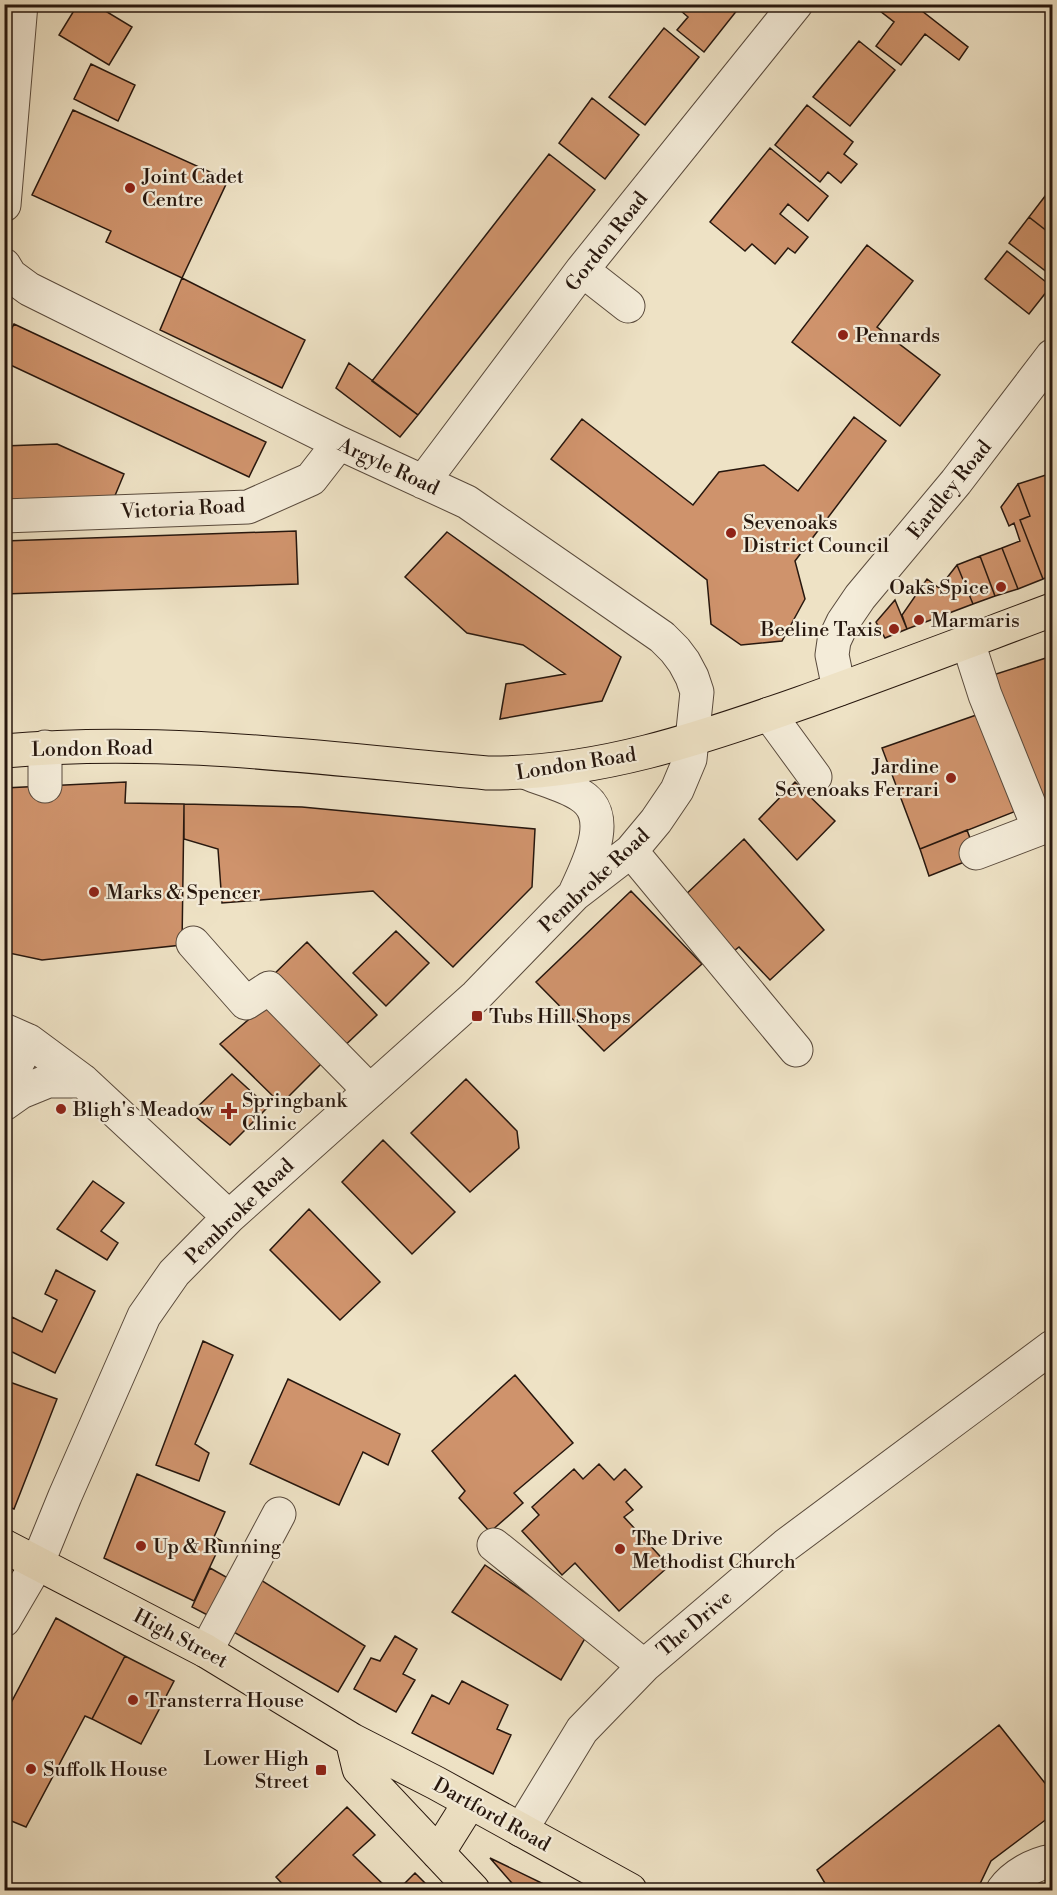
<svg xmlns="http://www.w3.org/2000/svg" width="1057" height="1895" font-family="'Libre Bodoni',serif">
  <rect width="100%" height="100%" fill="#eee2c5"/>
  <filter id="stains"><feTurbulence type="fractalNoise" baseFrequency=".00333" numOctaves="4"/><feColorMatrix values="0 0 0 0 .2 0 0 0 0 .09 0 0 0 0 .02 0 0 0 .5 -.17"/></filter>
  <radialGradient id="worn" r=".72"><stop offset=".6" stop-color="#630" stop-opacity="0"/><stop offset="1" stop-color="#630" stop-opacity=".3"/></radialGradient>
  <!-- building -->
  <path fill="#cf936c" stroke="#27170e" stroke-width="1.5" d="M78,4H94L132,27L109,65L59,35Z
    M673,4H742L704,52L677,30L688,17Z
    M871,4H913L968,47L959,60L925,34L901,65L876,46L894,22Z
    M664,28L699,57L645,125L609,97Z
    M859,41L895,70L850,126L813,97Z
    M91,64L135,85L118,121L74,99Z
    M592,98L639,135L605,179L559,143Z
    M807,105L853,142L844,154L857,164L841,183L828,172L820,182L775,145Z
    M73,110L228,180L182,278L106,242L111,231L32,195Z
    M770,148L828,196L808,221L788,204L780,214L808,237L795,253L788,248L775,264L752,244L745,251L710,222Z
    M549,154L595,190L418,415L372,381Z
    M1049,191L1052,194V235L1029,217Z
    M1029,217L1052,235V276L1009,243Z
    M867,245L913,281L877,327L940,375L900,426L792,342Z
    M1007,251L1051,286L1029,314L985,279Z
    M182,278L305,340L282,388L160,330Z
    M14,324L266,442L249,477L4,362V344Z
    M349,363L418,415L400,437L336,388Z
    M854,417L886,441L795,561L805,599L782,641L741,645L711,624L707,580L551,459L582,419L693,505L719,472L764,465L798,491Z
    M57,444L124,474L114,498L4,501V446Z
    M1052,473V575L1043,579L1020,520L1030,516L1018,484Z
    M1018,484L1030,516L1020,520L1043,579L1018,589L1002,548L1020,541L1014,523L1009,526L1001,507Z
    M296,531L298,584L4,594V541Z
    M447,532L621,657L602,701L500,719L506,684L565,674L523,645L467,633L405,577Z
    M1002,548L1018,589L995,596L980,556Z
    M980,556L995,596L973,604L957,565Z
    M957,565L973,604L907,629L902,615L927,579L939,588Z
    M895,600L907,629L885,638L876,622Z
    M1052,656V817L990,676Z
    M982,713L1021,809L920,849L882,748Z
    M126,782L125,803L184,804L182,945L42,960L4,952V788Z
    M795,782L835,821L797,860L759,819Z
    M184,804L302,807L535,829L532,887L453,967L373,891L222,903L218,849L184,839Z
    M967,830L977,857L929,876L920,849Z
    M744,839L824,930L770,980L739,947L730,954L681,899Z
    M631,891L702,964L604,1051L536,982Z
    M396,931L429,963L386,1006L353,973Z
    M307,942L377,1015L337,1053L268,980Z
    M268,1003L325,1060L281,1104L220,1044Z
    M232,1074L268,1107L230,1145L191,1113Z
    M466,1079L517,1131L519,1148L470,1192L411,1133Z
    M383,1140L455,1212L412,1254L342,1182Z
    M93,1181L124,1203L101,1231L118,1243L107,1260L57,1229Z
    M309,1209L380,1282L340,1320L270,1250Z
    M56,1270L95,1291L55,1373L4,1348V1331L12,1317L42,1332L57,1300L45,1294Z
    M203,1341L233,1355L195,1444L209,1453L199,1481L156,1465Z
    M515,1375L573,1443L514,1493L523,1503L490,1532L459,1498L465,1491L432,1451Z
    M288,1379L400,1434L388,1465L363,1452L339,1505L250,1464Z
    M4,1380L57,1399L14,1509L4,1505Z
    M599,1464L614,1480L625,1469L642,1487L626,1502L633,1510L624,1517L669,1566L619,1611L575,1563L562,1575L522,1531L539,1515L532,1507L574,1469L583,1479Z
    M137,1474L225,1512L214,1537L222,1541L194,1601L104,1558Z
    M485,1565L587,1635L561,1680L452,1612Z
    M210,1568L235,1582L215,1619L192,1607Z
    M253,1575L365,1646L338,1692L225,1627Z
    M56,1618L125,1656L92,1719L85,1716L26,1827L4,1818V1716Z
    M395,1636L417,1649L403,1674L415,1680L396,1712L354,1689L371,1658L380,1661Z
    M125,1656L174,1681L141,1744L92,1719Z
    M462,1681L508,1705L497,1729L511,1735L493,1774L412,1733L432,1695L449,1704Z
    M999,1725L1052,1792V1815L991,1861L977,1890H829L817,1870Z
    M347,1807L375,1835L353,1855L389,1890H288L276,1877Z
    M490,1858L556,1890H518Z
    M415,1873L432,1890H398Z"/>
  <g fill="none" stroke-linecap="round" stroke-linejoin="round">
    <defs>
      <path id="minor" d="M4,205L21,4
        M4,265L10,275L29,289L339,443L467,502L662,637L675,650L684,662L692,677L697,692L690,759L677,790L656,821L631,851L574,895L476,996L229,1217L174,1273L144,1316L65,1496L38,1562L4,1620
        M582,270L628,306
        M423,482L582,270L796,4
        M4,516L248,507L311,479L339,443
        M968,642L985,695L1039,829L976,853
        M839,689L832,655L834,641L843,622L860,597L956,482L1052,356
        M769,714L815,777
        M527,773C544,780 565,785 580,795C615,816 587,866 575,893
        M45,786V747
        M631,851L796,1050
        M193,943L246,1003L269,988L370,1091
        M4,1030L29,1041L83,1081L229,1217
        M4,1088L29,1041
        M4,1104L21,1092L48,1081H83
        M494,1545L644,1666
        M206,1651L279,1514
        M521,1830L582,1730L644,1666L786,1545L1052,1347
        M1003,1890C1014,1875 1034,1864 1052,1861"/>
      <path id="major" d="M4,751C165,736 327,759 487,773C596,774 699,739 801,703C885,673 969,641 1052,610
        M4,1546L206,1651L352,1740L436,1783L630,1890
        M352,1740L359,1769L473,1890
        M438,1853L470,1802"/>
    </defs>
    <!-- minor casing -->
    <use href="#minor" stroke="#594a3c" stroke-width="35"/>
    <!-- major casing -->
    <use href="#major" stroke="#27170e" stroke-width="35"/>
    <!-- minor -->
    <use href="#minor" stroke="#f4ecd9" stroke-width="33"/>
    <!-- major -->
    <use href="#major" stroke="#eee2c5" stroke-width="33"/>
  </g>
  <!-- markers -->
  <g fill="#8f2418" stroke="#f4ecd9" stroke-width="2">
    <circle cx="130" cy="188" r="6"/>
    <circle cx="843" cy="335" r="6"/>
    <circle cx="731" cy="533" r="6"/>
    <circle cx="1001" cy="587" r="6"/>
    <circle cx="919" cy="620" r="6"/>
    <circle cx="894" cy="629" r="6"/>
    <circle cx="951" cy="778" r="6"/>
    <circle cx="94" cy="892" r="6"/>
    <rect x="471" y="1010" width="12" height="12" rx="3"/>
    <circle cx="61" cy="1109" r="6"/>
    <path d="M226 1102h6v6h6v6h-6v6h-6v-6h-6v-6h6z"/>
    <circle cx="141" cy="1546" r="6"/>
    <circle cx="620" cy="1549" r="6"/>
    <circle cx="133" cy="1700" r="6"/>
    <circle cx="31" cy="1769" r="6"/>
    <rect x="315" y="1764" width="12" height="12" rx="3"/>
  </g>
  <g text-anchor="middle" stroke-width="4.5" stroke-linejoin="round" paint-order="stroke">
    <!-- poi labels -->
    <g font-size="20" fill="#27170e" stroke="#f4ecd9" text-anchor="start">
      <text x="142" y="183">Joint Cadet<tspan x="142" dy="23">Centre</tspan></text>
      <text x="855" y="342">Pennards</text>
      <text x="743" y="529">Sevenoaks<tspan x="743" dy="23">District Council</tspan></text>
      <text x="989" y="594" text-anchor="end">Oaks Spice</text>
      <text x="931" y="627">Marmaris</text>
      <text x="882" y="636" text-anchor="end">Beeline Taxis</text>
      <text x="939" y="773" text-anchor="end">Jardine<tspan x="939" dy="23">Sevenoaks Ferrari</tspan></text>
      <text x="106" y="899">Marks &amp; Spencer</text>
      <text x="489" y="1023">Tubs Hill Shops</text>
      <text x="242" y="1107">Springbank<tspan x="242" dy="23">Clinic</tspan></text>
      <text x="73" y="1116">Bligh's Meadow</text>
      <text x="632" y="1545">The Drive<tspan x="632" dy="23">Methodist Church</tspan></text>
      <text x="153" y="1553">Up &amp; Running</text>
      <text x="145" y="1707">Transterra House</text>
      <text x="309" y="1765" text-anchor="end">Lower High<tspan x="309" dy="23">Street</tspan></text>
      <text x="43" y="1776">Suffolk House</text>
    </g>
    <!-- street labels -->
    <g font-size="20" fill="#27170e" stroke="#f4ecd9">
      <text transform="translate(606 241) rotate(-52)" y="7">Gordon Road</text>
      <text transform="translate(389 466) rotate(25)" y="7">Argyle Road</text>
      <text transform="translate(949 489) rotate(-51)" y="7">Eardley Road</text>
      <text transform="translate(183 508) rotate(-3)" y="7">Victoria Road</text>
      <text transform="translate(92 748) rotate(-1)" y="7">London Road</text>
      <text transform="translate(576 763) rotate(-9)" y="7">London Road</text>
      <text transform="translate(594 880) rotate(-43)" y="7">Pembroke Road</text>
      <text transform="translate(239 1211) rotate(-44)" y="7">Pembroke Road</text>
      <text transform="translate(694 1623) rotate(-40)" y="7">The Drive</text>
      <text transform="translate(181 1638) rotate(28)" y="7">High Street</text>
      <text transform="translate(492 1814) rotate(29)" y="7">Dartford Road</text>
    </g>
  </g>
  <!-- margin -->
  <rect width="1057" height="1895" fill="none" stroke="#eee2c5" stroke-width="24"/>
  <rect x="6" y="6" width="1045" height="1883" fill="none" stroke="#27170e" stroke-width="3"/>
  <rect x="12" y="12" width="1033" height="1871" fill="none" stroke="#27170e" stroke-width="1.5"/>
  <rect width="100%" height="100%" filter="url(#stains)"/>
  <rect width="100%" height="100%" fill="url(#worn)"/>
</svg>
